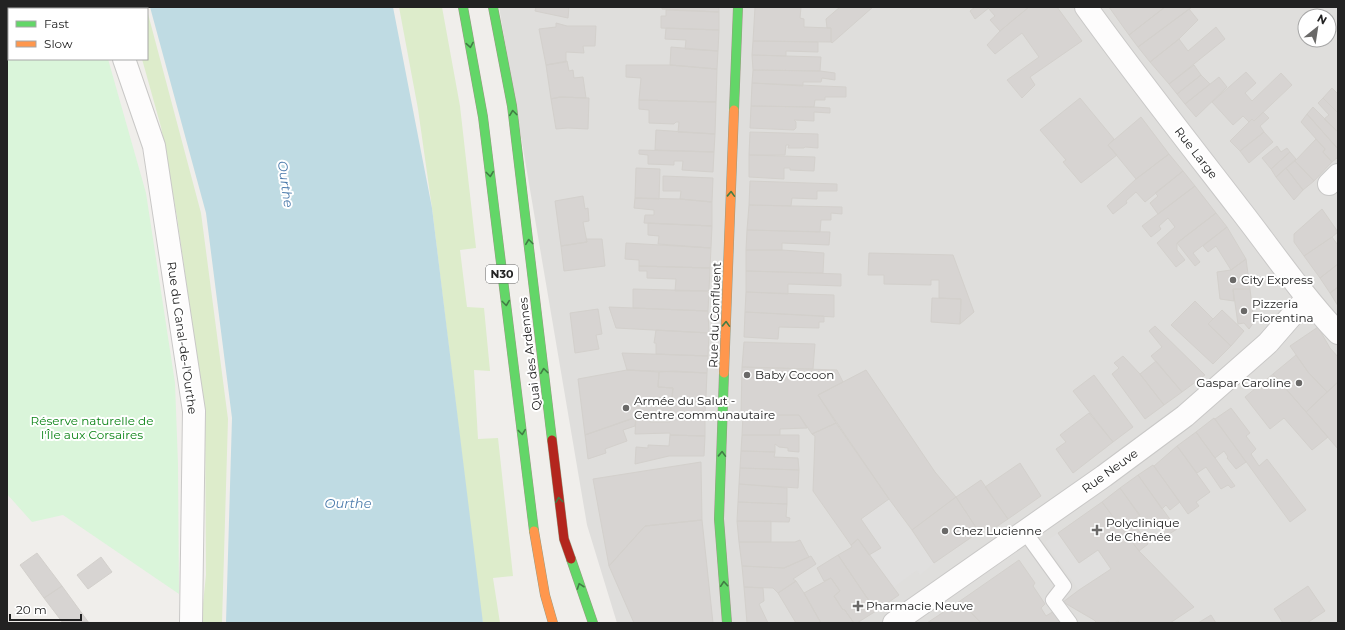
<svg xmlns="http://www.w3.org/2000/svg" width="1345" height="630" font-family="Montserrat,sans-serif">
  <rect width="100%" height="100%" fill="#f0eeeb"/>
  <!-- residential -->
  <path fill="#dfdedc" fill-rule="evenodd" d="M499,7H1338V623H617L587,525ZM1305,16H1329V40H1305Z"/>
  <!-- grass -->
  <path fill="#ddeccb" d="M399,7H442L460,106L476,248L460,250L467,307L484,308L490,371L474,370L478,439L498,438L513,576L493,578L500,623H483L481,614L432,208L418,109Z
    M147,10L201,213L228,419L222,623H201L206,575L205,414L177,217L161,127L142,59H147Z"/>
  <!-- park -->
  <path fill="#daf5da" d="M7,7H93V9H9V59H108L146,193L175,383L178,464L179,594L63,515L32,522L7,494Z"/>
  <!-- parking -->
  <path fill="#e0dfde" d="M889,499L934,563L920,575L917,570L894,587L869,555L881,548L861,519Z
    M1058,533L1079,563L1098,550L1111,569L1079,590L1045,542Z"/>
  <!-- water -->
  <path fill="#bfdbe3" d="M150,7H393L432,208L483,623H226L232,418L206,213Z"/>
  <!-- building -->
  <path fill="#d7d4d2" stroke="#d3d0cc" d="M536,7H569L568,18L535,11Z
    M662,7H719V12L662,9Z
    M755,7H801L800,18L804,19V27L831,28V42L753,41Z
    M840,7H873L832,43L831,42V28H827L826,19Z
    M975,7H990L975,19L970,11Z
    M990,7H1029L1000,31L990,20L995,16L988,8Z
    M1029,7H1057L1082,41L1030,77L1035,85L1022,98L1007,80L1039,57L1022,33L995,54L987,45L1000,31Z
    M1109,7H1165L1129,35Z
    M1165,7H1192L1138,47L1129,35Z
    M1189,9L1198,20L1179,39L1150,62L1138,47Z
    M666,10L719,12V30L661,28V16H666Z
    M556,23L567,26H596L595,46H583L584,53L566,52V62L546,65L539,29L556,27Z
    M1216,27L1225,39L1169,84L1150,62L1179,39L1188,51Z
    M666,28L719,30L718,51L685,49L686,40L665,39Z
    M753,41L818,42V52L786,51V56L752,55Z
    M671,47L718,51L717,69L670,65Z
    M752,55L821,57L820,71L753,70Z
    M567,61L569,71L573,70L574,78L583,77L586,98L560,97L551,99L546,65Z
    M626,65H670L717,69L716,102L639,100L641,78L626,77Z
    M1194,65L1201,75L1177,94L1169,84Z
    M753,70L820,71L835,73V80L822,78L821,82H803V86L752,83Z
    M1246,72L1256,83L1245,93L1252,101L1281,73L1292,85L1254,121L1252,119L1249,122L1243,116L1233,125L1212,102Z
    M1201,75L1210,84L1185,104L1177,94Z
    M1219,77L1227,87L1196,117L1185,104Z
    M752,83L846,87V97H825V100H815L814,107L751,106Z
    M1332,88L1338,94V113L1323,98Z
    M560,97L589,98L588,129L568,128L556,129L551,99Z
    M1080,98L1114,139L1108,145L1117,155L1081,183L1063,162L1066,160L1040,130Z
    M1323,98L1338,113V132L1324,119L1329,115L1318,103Z
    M639,100L716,102L715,134L678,132L679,122H676L674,124L649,123V110L639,109Z
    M751,106L814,107L830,108V113L814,112V121L794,120L796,122V128L794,130L750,128Z
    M1313,107L1338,132V149L1307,114Z
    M1263,112L1269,118L1260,126L1264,132L1240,151L1230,141L1252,119L1254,121Z
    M1307,114L1338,149V157L1332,162L1323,152L1325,149L1301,122Z
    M1141,117L1169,154L1136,179L1108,145Z
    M656,130L715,134L714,152L655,150Z
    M750,132L818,134V148L805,147L804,148H788L789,145H786L785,155H749Z
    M1264,132L1273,142L1249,163L1240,151Z
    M1316,139L1325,149L1323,152L1332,162L1314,181L1295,161Z
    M1277,146L1281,152L1287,148L1290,152L1271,169L1262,158Z
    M639,150L714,152L713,172L682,170L683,161H674V165L648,164V155L639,154Z
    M1290,152L1296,159L1276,177L1271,169Z
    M1169,154L1183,171L1145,202L1136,192L1126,201L1127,203L1113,214L1107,206L1136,179Z
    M749,155L815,157L814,171L790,170V168H784V179L749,177Z
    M1295,161L1314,181L1303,190L1286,168Z
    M636,168L660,169L659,199L635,198Z
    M1286,168L1303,190L1294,200L1276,177Z
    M1183,171L1195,186L1158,214L1150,203L1158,196L1155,193Z
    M663,176L713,178L712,202L680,199L681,191H663Z
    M750,181L837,184V191H817V199L792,198L791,206L749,205Z
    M1195,186L1216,213L1177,243V250L1185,260L1176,267L1157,243L1175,227L1168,218L1159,226L1161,229L1151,237L1142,226Z
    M583,196L585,209L588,208L589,221L583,222L587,242L561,246L555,201Z
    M635,198L680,199L712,202V226L644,223L645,215H654V210L634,208Z
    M749,205L842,207V214L831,213V220H821L820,232L747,230Z
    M1322,209L1338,232L1332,237L1304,256L1294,242V234Z
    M1216,213L1227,227L1193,253L1200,262L1195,266L1177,243Z
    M648,223L712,226L711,248L658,244L659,236L648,235Z
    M1227,227L1246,259L1231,270L1216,246L1208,252L1203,246Z
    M747,230L830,232L829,245L782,243V250H746Z
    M1332,237L1337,244L1338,243V264L1320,278L1304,256Z
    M586,239H602L605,266L564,271L561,246L587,242Z
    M626,243L711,248L710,268L639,266V260L625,259Z
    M746,250H782L824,253L823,273L746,271Z
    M869,253L953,255L974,312L960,324L961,299L939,298V280H931V285L884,284V275H868Z
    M1246,259L1250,289H1233L1234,301L1220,299L1217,272L1231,270Z
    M1338,264V287L1330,293L1320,278Z
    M639,266L710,268L709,291H675L676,279L647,278V271H639Z
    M746,271L841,274V286L788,284V294L746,292Z
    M1338,287V306L1330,293Z
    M633,289L709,291L708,311L633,308Z
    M1233,289H1250L1254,322L1249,329L1244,323L1238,324Z
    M746,292L834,295V317L745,312Z
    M932,298L961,299L960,324L931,322Z
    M1195,301L1213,319L1208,324L1231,346L1213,364L1171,325Z
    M609,307L708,311L709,333L616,328Z
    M598,309L602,334L596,335L599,349L575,353L570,313Z
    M1222,310L1244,331L1231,346L1208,324Z
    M745,312L824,316V322H819V328L779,327L778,339L744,337Z
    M1155,326L1205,375L1182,392L1151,356L1162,347L1149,331Z
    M1318,327L1330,348L1338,357V382L1327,392L1308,372L1290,346Z
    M656,330L709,333L708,356L656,354V343H654Z
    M744,342L815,344L813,369L742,367Z
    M622,353L708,356L707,373L627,370Z
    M1296,355L1308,372L1327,392L1306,412L1273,374Z
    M1123,356L1140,374L1164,405L1145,419L1112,374L1119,368L1114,363Z
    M1156,361L1182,392L1164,405L1140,374Z
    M742,367L837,370L843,382L818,395L836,423L812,434L799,415H741Z
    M627,370L659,372L658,387L673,388L670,417L643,415L585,435L578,379Z
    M866,370L935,472L956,497L912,530L889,499L818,395Z
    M674,371L707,373L705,418L670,417L673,388L658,387L659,372Z
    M1273,374L1328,437L1312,450L1284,418L1270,429L1245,397Z
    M1094,375L1133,427L1113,442L1073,391Z
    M1338,382V449L1306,412Z
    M1231,408L1250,433L1246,436L1256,449L1251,454L1259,466L1267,459L1306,510L1290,522L1215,419Z
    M1089,413L1113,442L1073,473L1056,449L1066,442L1060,435Z
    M643,415L651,417L650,422H670V417L705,418V436L670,435V433L635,434L636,417Z
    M743,415H799L807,428L780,429V435H742Z
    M636,417L635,426L623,430L627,441L605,449L606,453L588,459L585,435Z
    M1214,418L1246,462L1236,469L1227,458L1228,457L1224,451L1215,458L1196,432Z
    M836,423L889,499L861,519L881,548L869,555L858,539L851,545L813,491L815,436L812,434Z
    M1196,432L1215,458L1235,486L1231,488L1228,485L1221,489L1206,467L1197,473L1177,446Z
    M670,435L705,436L704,456H669L635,464L636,447L648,448V445L669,446Z
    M742,435H799V452L788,451V448L779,447L775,444V452L741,451Z
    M1177,446L1210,492L1196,502L1199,506L1188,514L1154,466Z
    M741,451L775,452L774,457L798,458L799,470L740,468Z
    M701,462L702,520L645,526L609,566L593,479Z
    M1020,463L1041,496L1008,519L985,487Z
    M1153,465L1180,502L1170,510L1166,505L1162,509L1138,475Z
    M740,468L799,470L798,488L739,484Z
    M1138,475L1177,529L1166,536L1153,518L1146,523L1142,517L1141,518L1120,488Z
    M981,480L1008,519L990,531L987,527L979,532L956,497Z
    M739,484L787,488V504L738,502Z
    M1120,488L1140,515L1131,522L1135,525L1148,544L1139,551L1102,502Z
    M956,497L979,532L934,563L912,530Z
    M738,502L787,504L786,517L790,518L789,522L737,521Z
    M1102,502L1139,551L1194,607L1170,623H1120L1118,621L1114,623H1097L1094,620L1063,602L1079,590L1111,569L1098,550L1079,563L1058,533Z
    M702,520L713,623H634L609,566L645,526Z
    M737,521H771V542H739Z
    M858,539L899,595L876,611L838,555L852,547L851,545Z
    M800,540L809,557L784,568L742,566L739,542H795Z
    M37,553L62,586L44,598L20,565Z
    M838,555L876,611L857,623H854L844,609L843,610L834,596L840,591L831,578L824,581L817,568Z
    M811,556L816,564L793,579L796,581L778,593L773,588L744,587L742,566L784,568Z
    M101,557L112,572L88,589L77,575Z
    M1019,560L1035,583L1033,586L1045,604L1041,608L1046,616L1054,611L1062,623H981L960,601Z
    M831,578L840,591L834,596L843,610L844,609L854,623H821L804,593Z
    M796,581L804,593L821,623H796L778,593Z
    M62,586L89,623H63L44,598Z
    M1308,586L1325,611L1307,623H1283L1274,609Z
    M744,587L763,588L764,601L759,604L768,623H747Z
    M960,601L981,623H927Z
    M1211,615L1216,623H1198Z"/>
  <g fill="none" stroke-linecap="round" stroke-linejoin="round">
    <defs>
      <path id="lane" d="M1025,532L1064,586L1053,600L1070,623"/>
      <path id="street" d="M107,7V9
        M1086,7C1135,75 1187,141 1238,207C1271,249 1301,294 1338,333
        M124,59L154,146L194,411L191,623
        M1329,184L1338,175
        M894,623L1104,476L1185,416L1268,343L1307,298"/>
      <path id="fast" d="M463,7L483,117L534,531
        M493,7L512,106L552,440
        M734,110L738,7
        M724,373L719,519L727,623
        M571,559L593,623"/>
      <path id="slow" d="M724,373L734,110
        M534,531L545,595L553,623"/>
      <path id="jam" d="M552,440L564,539L571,559"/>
    </defs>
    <!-- lane casing -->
    <use href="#lane" stroke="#c9c8c7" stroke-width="16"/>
    <!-- street casing -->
    <use href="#street" stroke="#c9c8c7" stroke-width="24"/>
    <!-- fast casing -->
    <use href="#fast" stroke="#999a82" stroke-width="10"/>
    <!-- slow casing -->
    <use href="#slow" stroke="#999a82" stroke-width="10"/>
    <!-- jam casing -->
    <use href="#jam" stroke="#999a82" stroke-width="10"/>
    <!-- lane -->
    <use href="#lane" stroke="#fdfcfc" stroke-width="14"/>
    <!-- street -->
    <use href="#street" stroke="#fdfcfc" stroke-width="22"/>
    <!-- fast -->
    <use href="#fast" stroke="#63d668" stroke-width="9"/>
    <!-- slow -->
    <use href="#slow" stroke="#ff974d" stroke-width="9"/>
    <!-- jam -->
    <use href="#jam" stroke="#b3261e" stroke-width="9"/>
  </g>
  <!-- one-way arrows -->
  <defs><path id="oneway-chevron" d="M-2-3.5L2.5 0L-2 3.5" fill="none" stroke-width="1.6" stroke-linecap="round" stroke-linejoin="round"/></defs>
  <g stroke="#427c45">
    <use href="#oneway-chevron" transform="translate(470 45) rotate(80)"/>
    <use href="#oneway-chevron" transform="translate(513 113) rotate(-97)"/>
    <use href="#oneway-chevron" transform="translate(490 174) rotate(83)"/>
    <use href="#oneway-chevron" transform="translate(731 194) rotate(-88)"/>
    <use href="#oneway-chevron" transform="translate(529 242) rotate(-97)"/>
    <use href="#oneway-chevron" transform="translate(506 303) rotate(83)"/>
    <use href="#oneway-chevron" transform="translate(726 324) rotate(-88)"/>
    <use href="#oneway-chevron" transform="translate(544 371) rotate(-97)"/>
    <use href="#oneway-chevron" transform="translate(522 432) rotate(83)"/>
    <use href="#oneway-chevron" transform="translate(722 454) rotate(-88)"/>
    <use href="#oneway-chevron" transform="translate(559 500) rotate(-97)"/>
    <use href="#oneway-chevron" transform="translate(724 584) rotate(-94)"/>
    <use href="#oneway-chevron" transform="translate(580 586) rotate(-109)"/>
  </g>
  <!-- markers -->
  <g fill="#6a6968" stroke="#fff" stroke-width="1.5">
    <circle cx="1233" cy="280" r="4"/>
    <circle cx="1244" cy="311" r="4"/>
    <circle cx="747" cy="375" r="4"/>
    <circle cx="1299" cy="383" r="4"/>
    <circle cx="626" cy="408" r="4"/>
    <path d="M1095 524h4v4h4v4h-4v4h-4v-4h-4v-4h4z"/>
    <circle cx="945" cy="531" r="4"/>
    <path d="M856 600h4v4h4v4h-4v4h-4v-4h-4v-4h4z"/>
  </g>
  <g text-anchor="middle" stroke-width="4" stroke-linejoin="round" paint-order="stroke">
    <!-- shield labels -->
    <rect fill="#fff" stroke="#646464" stroke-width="1" x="486" y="265" width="32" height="18" rx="3"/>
    <g font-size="11" font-weight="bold" fill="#222">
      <text x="502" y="278">N30</text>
    </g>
    <!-- street labels -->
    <g font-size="12" fill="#222" stroke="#fff">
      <text transform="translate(1196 153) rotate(52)" y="4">Rue Large</text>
      <text transform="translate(715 315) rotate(-88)" y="4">Rue du Confluent</text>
      <text transform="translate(182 338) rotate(82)" y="4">Rue du Canal-de-l'Ourthe</text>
      <text transform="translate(530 354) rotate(-97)" y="4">Quai des Ardennes</text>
      <text transform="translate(1110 471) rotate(-36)" y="4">Rue Neuve</text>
    </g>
    <!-- poi labels -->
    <g font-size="12" fill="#222" stroke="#fff" text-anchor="start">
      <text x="1241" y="284">City Express</text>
      <text x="1252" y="308">Pizzeria<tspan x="1252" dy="14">Fiorentina</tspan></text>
      <text x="755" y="379">Baby Cocoon</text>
      <text x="1291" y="387" text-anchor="end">Gaspar Caroline</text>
      <text x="634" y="405">Armée du Salut -<tspan x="634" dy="14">Centre communautaire</tspan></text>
      <text x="1106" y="527">Polyclinique<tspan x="1106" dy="14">de Chênée</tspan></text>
      <text x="953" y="535">Chez Lucienne</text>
      <text x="866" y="610">Pharmacie Neuve</text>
    </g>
    <!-- park labels -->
    <g font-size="12" fill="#0c8416" stroke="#fff">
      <text x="92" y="425">Réserve naturelle de<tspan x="92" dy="14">l'Île aux Corsaires</tspan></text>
    </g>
    <!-- water labels -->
    <g font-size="13" font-style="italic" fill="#4a7aab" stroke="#fff">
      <text transform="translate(286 184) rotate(82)" y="5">Ourthe</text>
      <text x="348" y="508">Ourthe</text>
    </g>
  </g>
  <!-- border -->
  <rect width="1345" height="630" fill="none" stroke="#222222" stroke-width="16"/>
  <!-- legend -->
  <rect x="8" y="8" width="140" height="52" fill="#ffffff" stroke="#a7a7a7"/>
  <rect x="16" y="21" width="20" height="6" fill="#63d668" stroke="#a7a7a7"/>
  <text x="44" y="28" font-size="12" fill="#222222">Fast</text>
  <rect x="16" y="41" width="20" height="6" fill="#ff974d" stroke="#a7a7a7"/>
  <text x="44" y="48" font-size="12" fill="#222222">Slow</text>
  <!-- north arrow -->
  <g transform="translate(1317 28) rotate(30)"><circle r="19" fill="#ffffff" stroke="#a7a7a7"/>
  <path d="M0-3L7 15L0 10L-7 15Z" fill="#6a6968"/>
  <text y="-6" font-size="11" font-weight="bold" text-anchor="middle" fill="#222222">N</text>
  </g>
  <!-- scale -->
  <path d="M10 614v6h71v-6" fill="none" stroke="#222222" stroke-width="2"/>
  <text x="16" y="614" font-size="12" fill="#222222" stroke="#ffffff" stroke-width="3" paint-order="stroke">20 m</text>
</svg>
